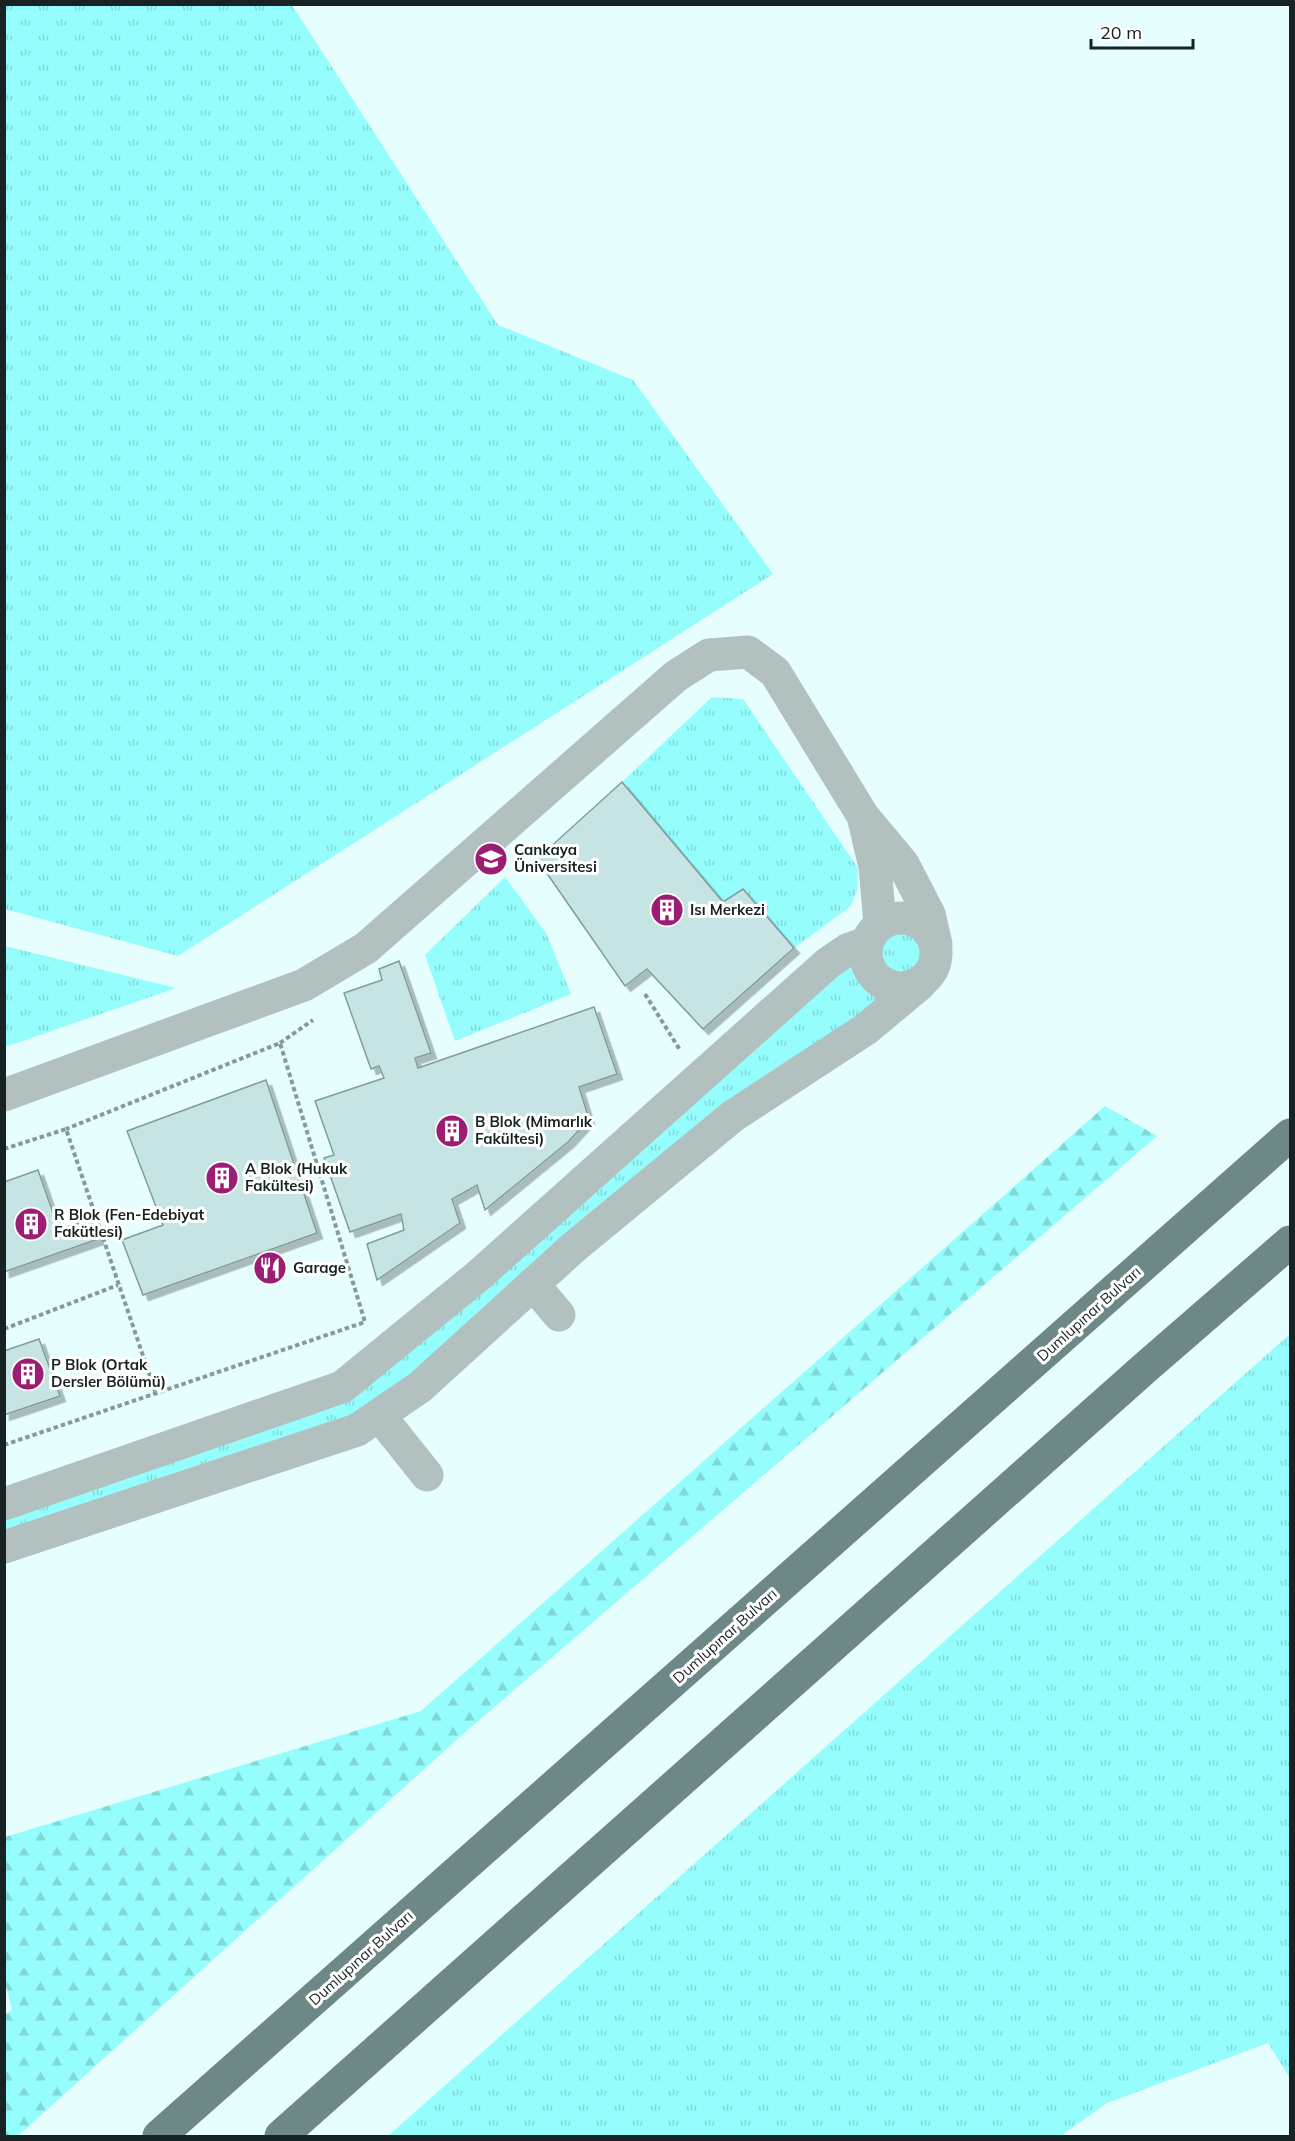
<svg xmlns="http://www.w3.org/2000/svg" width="1295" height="2141" font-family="Mulish,sans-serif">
  <defs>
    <pattern id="grass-tufts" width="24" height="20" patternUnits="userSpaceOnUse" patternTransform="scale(1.5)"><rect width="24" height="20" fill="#95fdfc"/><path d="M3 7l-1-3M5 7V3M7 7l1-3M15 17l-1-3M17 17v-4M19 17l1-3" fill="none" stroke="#80d9d8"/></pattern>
    <pattern id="forest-firs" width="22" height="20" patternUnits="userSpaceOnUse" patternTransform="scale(1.5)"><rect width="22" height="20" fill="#95fdfc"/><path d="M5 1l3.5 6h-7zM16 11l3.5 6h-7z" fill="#80d9d8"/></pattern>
    <filter id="shadow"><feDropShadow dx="5.5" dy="5.5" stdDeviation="0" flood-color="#0004"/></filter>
  </defs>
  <rect width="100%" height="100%" fill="#e6fffe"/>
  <!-- grass -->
  <path fill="url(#grass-tufts)" d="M4,5H292L498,325L633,380L773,574L178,956L5,909Z
    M712,697L743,699L858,868L857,891L850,907L794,948L744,889L723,902L622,782Z
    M505,877L546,933L571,994L455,1041L425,955Z
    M902,917L914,919L937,955L928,976L357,1430L5,1547V1504L342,1387L891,918Z
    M5,946L176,988L5,1047Z
    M1290,1334V2078L1268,2043L1107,2103L1061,2136H388Z"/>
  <!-- forest -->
  <path fill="url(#forest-firs)" d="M1105,1106L1157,1136L462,1735L19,2135L5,2136V2015L12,2010L5,1982V1837L421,1711Z"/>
  <!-- building -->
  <path fill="#c6e4e3" stroke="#809d9c" stroke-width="1.5" filter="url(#shadow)" d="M622,782L723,902L743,889L794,948L703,1029L647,969L625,986L537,859Z
    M399,961L431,1053L415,1058L418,1068L594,1007L617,1074L579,1087L589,1119L568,1142L485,1210L477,1185L452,1199L460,1223L377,1280L367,1244L404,1230L401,1214L350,1232L324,1158L334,1155L315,1101L384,1078L379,1066L371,1069L344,993L382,980L379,969Z
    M266,1080L317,1233L143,1295L122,1240L163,1225L127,1131Z
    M38,1170L59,1230L91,1218L98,1239L4,1272V1182Z
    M39,1339L60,1396L4,1415V1351Z"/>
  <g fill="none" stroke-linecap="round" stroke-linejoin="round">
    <!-- path -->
    <path stroke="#879a99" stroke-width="4" stroke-dasharray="4.5 3" stroke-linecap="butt" d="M645,994L680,1050
      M280,1043L313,1020
      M4,1149L66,1129L155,1391
      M4,1329L118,1285
      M4,1445L365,1322L280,1043L66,1129"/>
    <!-- minor -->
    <path stroke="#b3c0c0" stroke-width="33" d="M864,820L875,867L880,923
      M866 953a35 35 0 1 1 70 0a35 35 0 1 1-70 0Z
      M4,1095L304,985L366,948L676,676L709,655L748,652L775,672L863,816L903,864L929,914L936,944
      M533,1284L559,1315
      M379,1415L427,1475
      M4,1504L342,1387L478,1276L828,963L847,950L866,943
      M4,1547L357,1430L420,1387L574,1247L733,1116L866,1029L920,984"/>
    <!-- trunk -->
    <path stroke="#6e8888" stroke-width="33" d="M159,2136L1290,1135
      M281,2136L1146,1367L1290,1242"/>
  </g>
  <!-- icons -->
  <defs>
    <symbol id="university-disc" viewBox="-11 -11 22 22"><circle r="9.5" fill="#9c1e74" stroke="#fff"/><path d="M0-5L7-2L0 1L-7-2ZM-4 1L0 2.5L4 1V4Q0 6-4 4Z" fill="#fff"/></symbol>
    <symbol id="building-disc" viewBox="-11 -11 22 22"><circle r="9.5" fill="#9c1e74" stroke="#fff"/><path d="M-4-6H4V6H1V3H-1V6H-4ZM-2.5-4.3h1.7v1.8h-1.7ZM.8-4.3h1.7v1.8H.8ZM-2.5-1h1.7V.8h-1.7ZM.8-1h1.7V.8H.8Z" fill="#fff"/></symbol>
    <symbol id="restaurant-disc" viewBox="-11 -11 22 22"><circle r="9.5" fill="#9c1e74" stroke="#fff"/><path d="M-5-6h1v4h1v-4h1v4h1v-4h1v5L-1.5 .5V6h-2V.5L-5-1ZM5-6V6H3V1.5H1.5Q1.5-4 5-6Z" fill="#fff"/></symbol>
  </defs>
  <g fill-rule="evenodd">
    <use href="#university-disc" x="472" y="840" width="38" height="38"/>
    <use href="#building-disc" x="648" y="891" width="38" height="38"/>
    <use href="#building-disc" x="433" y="1112" width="38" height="38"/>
    <use href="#building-disc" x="203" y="1159" width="38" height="38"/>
    <use href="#building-disc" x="12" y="1205" width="38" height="38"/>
    <use href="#restaurant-disc" x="251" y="1249" width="38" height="38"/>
    <use href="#building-disc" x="9" y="1355" width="38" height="38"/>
  </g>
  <g text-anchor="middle" stroke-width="6" stroke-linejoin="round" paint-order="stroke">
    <!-- poi labels -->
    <g font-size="15" font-weight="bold" fill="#172322" stroke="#fff" text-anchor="start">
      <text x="514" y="855">Çankaya<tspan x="514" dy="17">Üniversitesi</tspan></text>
      <text x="690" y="915">Isı Merkezi</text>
      <text x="475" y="1127">B Blok (Mimarlık<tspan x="475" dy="17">Fakültesi)</tspan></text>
      <text x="245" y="1174">A Blok (Hukuk<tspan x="245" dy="17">Fakültesi)</tspan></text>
      <text x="54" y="1220">R Blok (Fen-Edebiyat<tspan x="54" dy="17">Fakütlesi)</tspan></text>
      <text x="293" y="1273">Garage</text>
      <text x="51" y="1370">P Blok (Ortak<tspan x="51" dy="17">Dersler Bölümü)</tspan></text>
    </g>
    <!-- street labels -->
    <g font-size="15" fill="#172322" stroke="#fff">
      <text transform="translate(1089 1314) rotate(-42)" y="5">Dumlupınar Bulvarı</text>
      <text transform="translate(725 1636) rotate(-42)" y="5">Dumlupınar Bulvarı</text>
      <text transform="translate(361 1958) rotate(-42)" y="5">Dumlupınar Bulvarı</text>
    </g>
  </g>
  <!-- border -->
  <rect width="1295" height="2141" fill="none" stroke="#172322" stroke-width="12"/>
  <!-- scale -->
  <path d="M1091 39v9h102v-9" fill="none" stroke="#172322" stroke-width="3"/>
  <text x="1100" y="39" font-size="18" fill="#172322" stroke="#ffffff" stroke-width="4.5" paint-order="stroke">20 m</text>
</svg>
